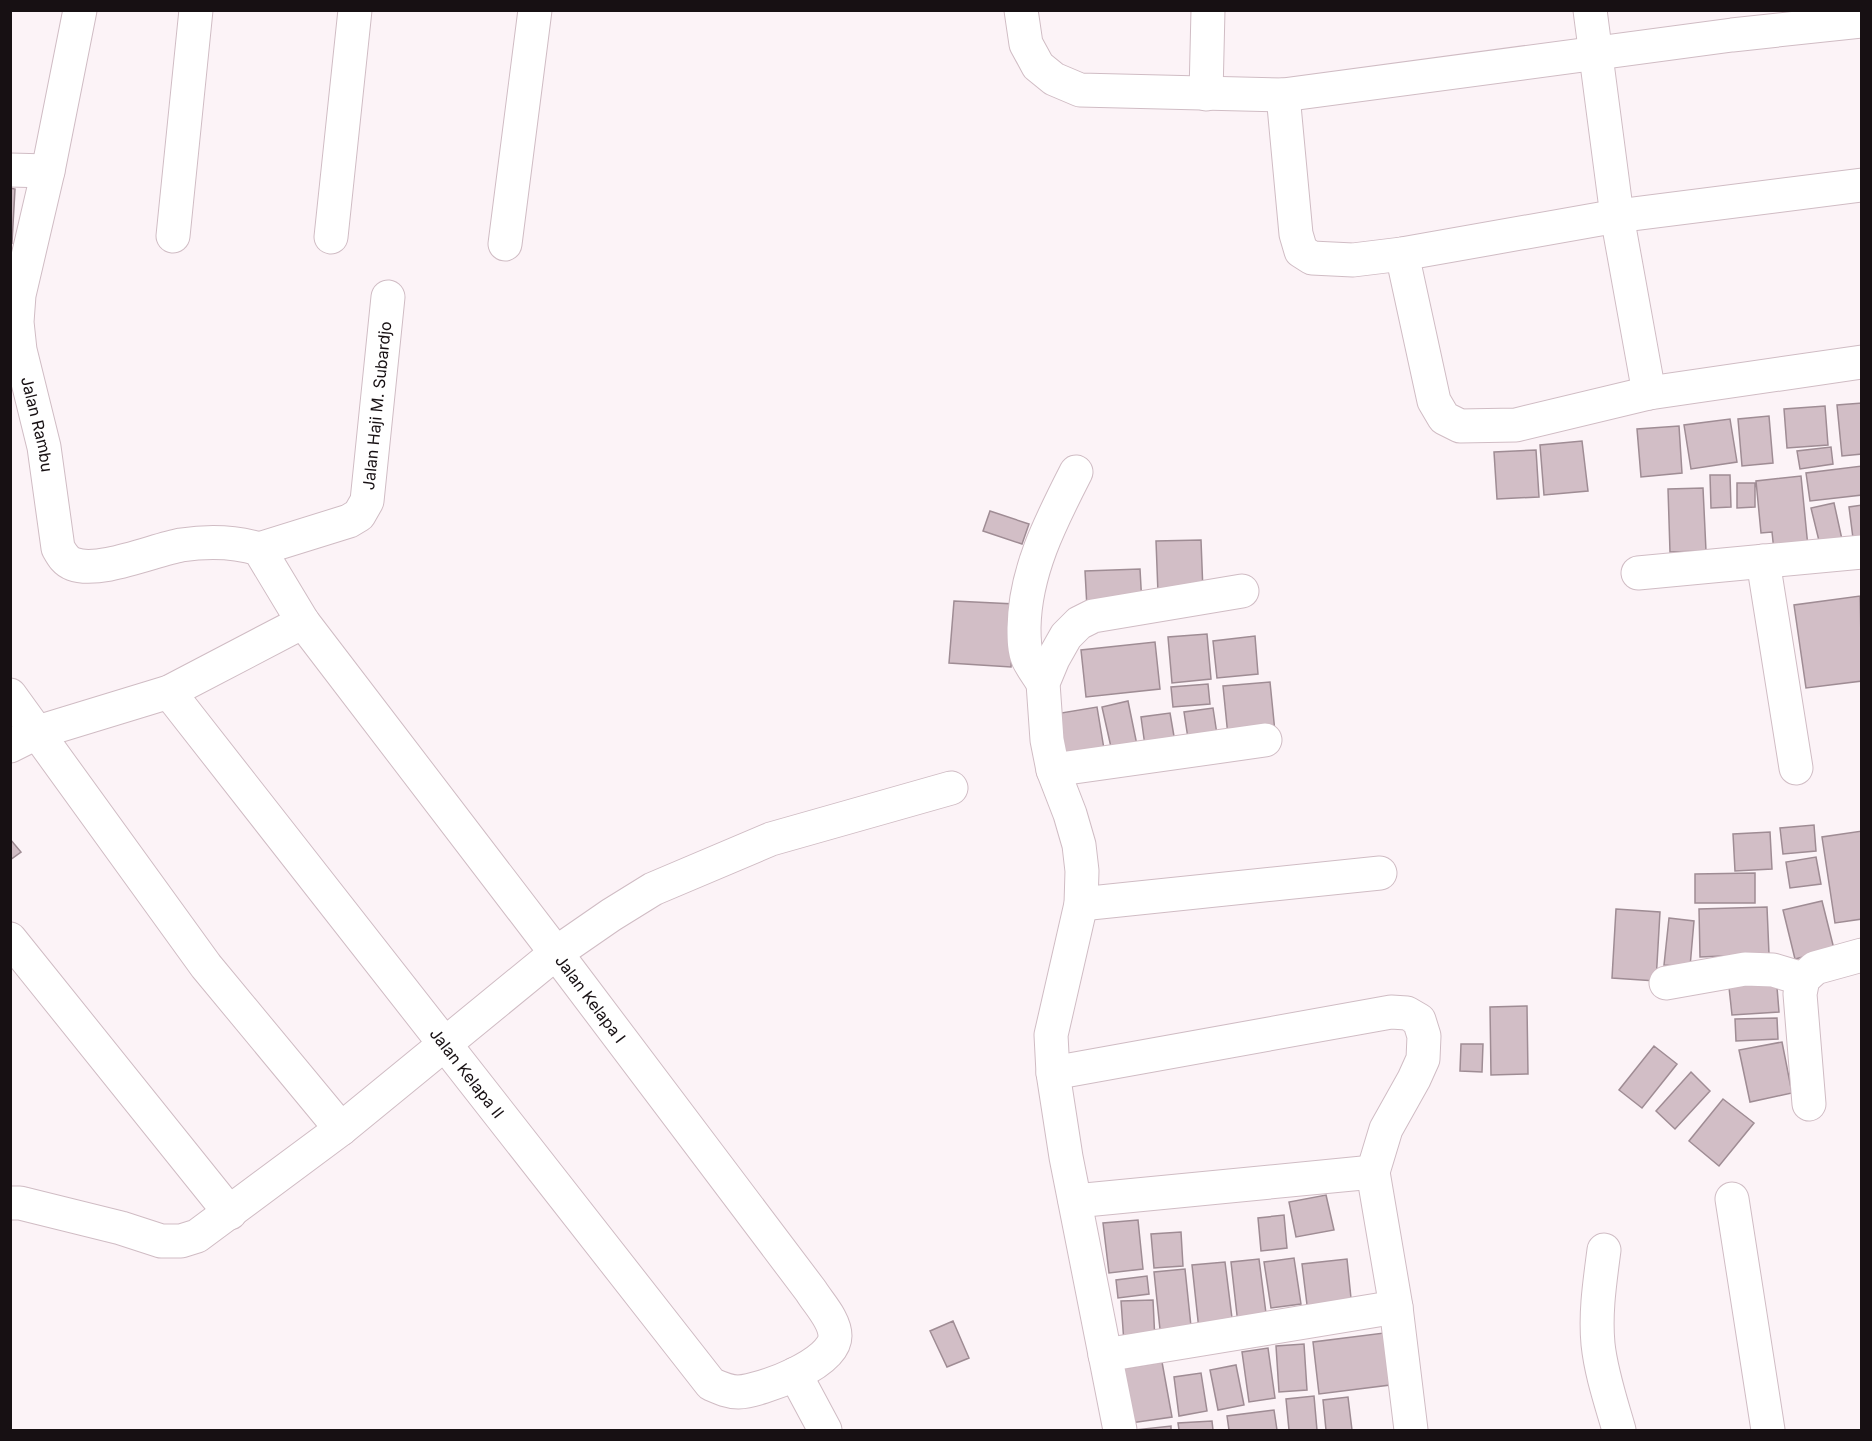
<svg xmlns="http://www.w3.org/2000/svg" width="1872" height="1441" font-family="Inter,sans-serif">
  <rect width="100%" height="100%" fill="#fcf3f7"/>
  <!-- building -->
  <path fill="#d2bec6" stroke="#9f8c94" stroke-width="1.5" d="M10,188L15,189L12,243L10,242Z
    M1862,403V454L1842,456L1837,405Z
    M1825,406L1828,445L1787,448L1784,409Z
    M1769,416L1773,463L1742,466L1738,419Z
    M1730,419L1737,462L1691,469L1684,425Z
    M1679,426L1682,473L1641,477L1637,429Z
    M1582,441L1588,491L1544,495L1540,445Z
    M1831,447L1833,464L1800,469L1797,451Z
    M1536,450L1539,497L1497,499L1494,452Z
    M1862,466V495L1810,501L1806,473Z
    M1710,475H1730L1731,507L1711,508Z
    M1801,476L1808,547L1774,551L1772,532L1761,533L1756,481Z
    M1737,483H1755V507L1737,508Z
    M1703,488L1706,551L1670,552L1668,489Z
    M1834,503L1843,544L1821,549L1811,508Z
    M1862,505V545L1854,546L1849,507Z
    M990,511L1029,524L1022,544L983,531Z
    M1201,540L1203,592L1158,593L1156,541Z
    M1140,569L1142,605L1087,608L1085,571Z
    M1860,596L1862,681L1806,688L1794,605Z
    M954,601L1015,604L1011,667L949,663Z
    M1207,634L1211,679L1172,683L1168,637Z
    M1255,636L1258,674L1217,678L1213,641Z
    M1155,642L1160,689L1086,697L1081,650Z
    M1270,682L1275,732L1228,736L1223,686Z
    M1208,684L1210,704L1173,707L1171,687Z
    M1128,701L1138,750L1113,756L1102,707Z
    M1097,707L1105,755L1063,762L1055,714Z
    M1213,708L1218,741L1189,745L1184,712Z
    M1170,713L1176,748L1146,753L1141,717Z
    M1814,825L1816,851L1783,854L1780,828Z
    M1862,831V919L1835,923L1822,837Z
    M1770,832L1772,869L1735,871L1733,834Z
    M10,839L21,852L10,860Z
    M1816,857L1821,884L1790,888L1786,862Z
    M1755,873V903H1695V874Z
    M1822,901L1834,949L1795,959L1783,910Z
    M1767,907L1769,954L1700,957L1699,909Z
    M1616,909L1660,912L1656,981L1612,978Z
    M1669,918L1694,921L1690,967L1664,965Z
    M1776,975L1779,1012L1732,1015L1728,978Z
    M1527,1006L1528,1074L1491,1075L1490,1007Z
    M1777,1018L1778,1039L1736,1041L1735,1019Z
    M1782,1042L1792,1093L1750,1102L1739,1050Z
    M1461,1044H1483L1482,1072L1460,1071Z
    M1654,1046L1677,1064L1642,1108L1619,1090Z
    M1691,1072L1710,1091L1675,1129L1656,1111Z
    M1723,1099L1754,1123L1719,1166L1689,1141Z
    M1326,1195L1334,1230L1296,1237L1289,1202Z
    M1284,1215L1287,1248L1261,1251L1258,1218Z
    M1138,1220L1143,1269L1109,1273L1103,1223Z
    M1181,1232L1183,1266L1154,1268L1151,1234Z
    M1294,1258L1301,1304L1271,1308L1264,1262Z
    M1259,1259L1267,1321L1238,1324L1231,1262Z
    M1347,1259L1352,1308L1308,1313L1302,1264Z
    M1225,1262L1233,1326L1199,1330L1192,1265Z
    M1185,1269L1192,1336L1161,1339L1154,1272Z
    M1147,1276L1149,1294L1118,1298L1116,1280Z
    M1153,1300L1155,1341L1124,1343L1121,1301Z
    M953,1321L969,1358L947,1367L930,1331Z
    M1384,1333L1390,1385L1319,1394L1313,1342Z
    M1304,1344L1307,1390L1279,1392L1276,1346Z
    M1268,1348L1275,1398L1249,1402L1242,1352Z
    M1162,1362L1172,1417L1131,1423L1121,1369Z
    M1236,1365L1244,1405L1218,1410L1210,1370Z
    M1201,1373L1207,1411L1179,1416L1174,1377Z
    M1314,1396L1317,1430H1289L1286,1399Z
    M1348,1397L1352,1430H1326L1323,1400Z
    M1274,1410L1277,1430H1229L1227,1416Z
    M1212,1421L1213,1430H1179L1178,1423Z
    M1171,1426V1430H1135Z"/>
  <g fill="none" stroke-linecap="round" stroke-linejoin="round">
    <defs>
      <g id="street">
        <path id="s1" d="M80,10L48,171L19,295L17,322L20,350L44,447L58,548C62,555 65,561 73,564C99,574 154,550 181,545C208,541 233,541 259,549L303,622L556,953L811,1291C819,1304 835,1320 835,1336C835,1364 761,1391 738,1392C728,1392 720,1388 711,1384L169,692"/>
        <path d="M1021,10L1026,44L1038,66L1054,79L1080,90L1283,95L1732,35L1861,21"/>
        <path d="M1590,10L1617,216L1649,393"/>
        <path d="M1206,94L1208,10"/>
        <path d="M1283,95L1296,234L1301,251L1312,258L1353,260L1402,254L1617,216L1862,185"/>
        <path d="M10,170L48,171"/>
        <path d="M173,236L196,10"/>
        <path d="M331,237L355,10"/>
        <path d="M505,244L535,10"/>
        <path d="M1402,254L1434,401L1444,418L1460,426L1516,425L1649,393L1862,362"/>
        <path id="s2" d="M259,549L349,521L359,515L367,501L388,297"/>
        <path d="M1763,561L1796,768"/>
        <path d="M1638,573L1862,552"/>
        <path d="M1043,683C1038,675 1032,667 1028,659C1024,650 1024,638 1024,628C1025,571 1051,521 1076,472"/>
        <path d="M10,695L206,966L341,1129"/>
        <path d="M10,746L38,732L169,692L303,622"/>
        <path d="M1053,770L1265,740"/>
        <path d="M1081,904L1380,873"/>
        <path d="M10,939L230,1213"/>
        <path d="M1666,983L1745,969L1773,970L1803,979"/>
        <path d="M1053,1073L1391,1012L1407,1013L1419,1020L1424,1036L1423,1059L1414,1079L1386,1129L1373,1172L1396,1307L1411,1430"/>
        <path d="M1809,1104L1800,994L1803,979L1815,968L1862,955"/>
        <path d="M1732,1199L1768,1430"/>
        <path d="M1075,1201L1373,1172"/>
        <path d="M10,1203H20L121,1228L161,1241H181L197,1236L341,1129L556,953L611,915L653,889L771,839L951,788"/>
        <path d="M1604,1250C1600,1281 1595,1312 1598,1344C1601,1373 1611,1402 1619,1430"/>
        <path d="M1105,1355L1396,1307"/>
        <path d="M795,1374L825,1430"/>
        <path d="M1120,1430L1066,1157L1053,1073L1051,1035L1081,904L1082,871L1079,845L1070,814L1053,770L1047,740L1043,683L1053,659L1066,636L1079,623L1093,616L1242,591"/>
      </g>
    </defs>
    <!-- street casing -->
    <use href="#street" stroke="#d0bcc4" stroke-width="35"/>
    <!-- street -->
    <use href="#street" stroke="#fff" stroke-width="33"/>
  </g>
  <g text-anchor="middle" stroke-width="4.5" stroke-linejoin="round" paint-order="stroke">
    <!-- street labels -->
    <g font-size="16" fill="#171013" stroke="#fff">
      <text dy="6" stroke="none"><textPath href="#s2" startOffset="218">Jalan Haji M. Subardjo</textPath></text>
      <text dy="6" stroke="none"><textPath href="#s1" startOffset="423">Jalan Rambu</textPath></text>
      <text dy="6" stroke="none"><textPath href="#s1" startOffset="1320">Jalan Kelapa I</textPath></text>
      <text transform="translate(467 1073) rotate(52)" y="6">Jalan Kelapa II</text>
    </g>
  </g>
  <!-- border -->
  <rect width="1872" height="1441" fill="none" stroke="#171013" stroke-width="24"/>
</svg>
